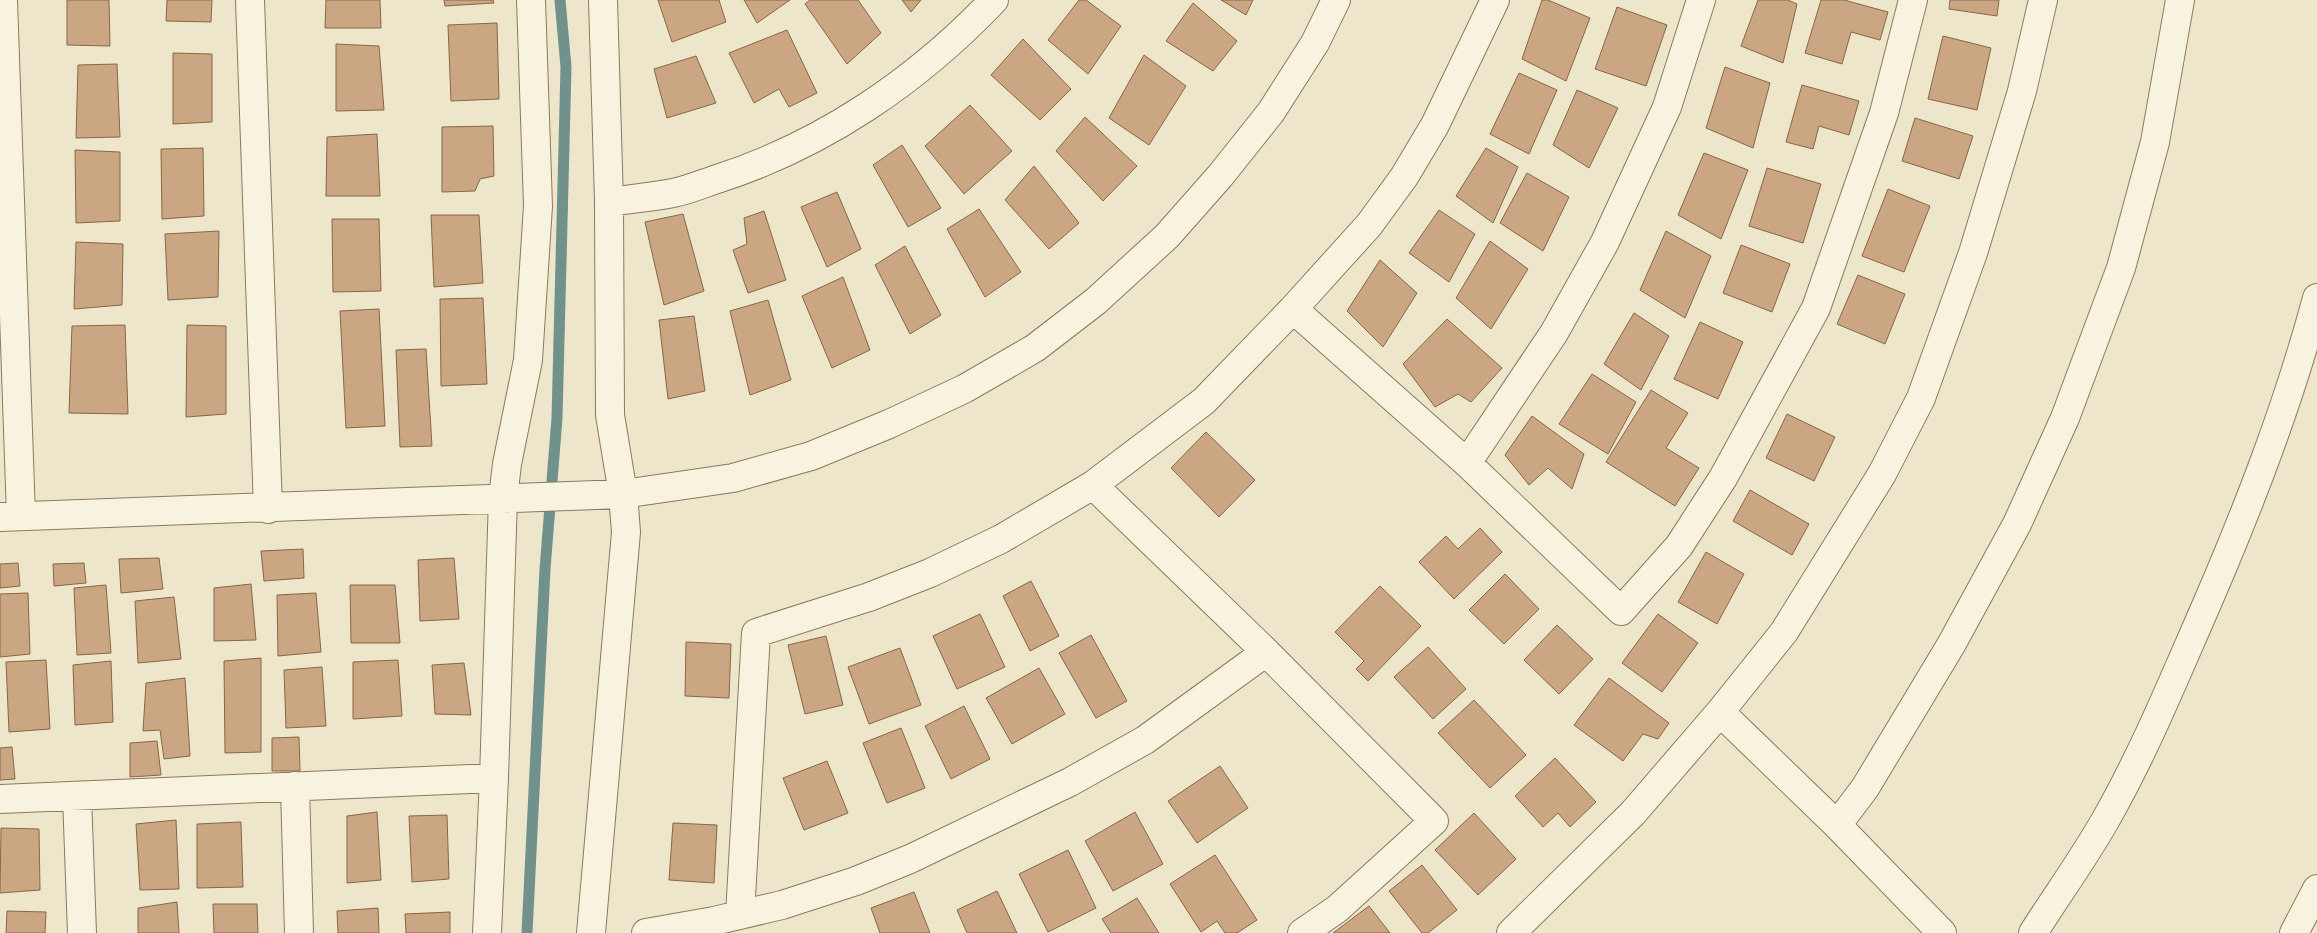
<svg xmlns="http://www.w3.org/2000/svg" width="2317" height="933" font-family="Merriweather,serif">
  <rect width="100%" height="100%" fill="#eee6ca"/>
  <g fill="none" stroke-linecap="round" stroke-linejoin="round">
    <!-- stream -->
    <path stroke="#71918c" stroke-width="11" d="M527,933L545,569L557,418L566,67L560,0"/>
  </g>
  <!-- building -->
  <path fill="#caa782" stroke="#886646" d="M67,0H109L110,46L67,45Z
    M167,0H212L211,22L166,21Z
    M326,0H380L381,28H325Z
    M444,0H493L494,3L445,6Z
    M658,0H719L726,22L672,42Z
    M744,0H790L757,23Z
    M810,0H858L881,33L847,64L805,4Z
    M902,0H921L911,12Z
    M1079,0H1086L1121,26L1088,74L1048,40Z
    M1221,0H1253L1246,15Z
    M1542,0H1548L1590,18L1566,81L1522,59Z
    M1758,0H1788L1797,4L1783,63L1741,46Z
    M1821,0H1844L1888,12L1880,40L1851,32L1842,64L1805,53Z
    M1950,0H1999L1997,16L1949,9Z
    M1193,3L1237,41L1213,71L1166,41Z
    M1617,7L1667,25L1646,86L1595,69Z
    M497,23L499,99L451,101L448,25Z
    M787,30L817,93L789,107L779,89L754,103L729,53Z
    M1943,36L1991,48L1977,110L1928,99Z
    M1023,39L1071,89L1040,120L991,75Z
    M336,44L379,46L384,110L336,111Z
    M173,53L212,54V122L173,124Z
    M1144,55L1186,86L1149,145L1109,118Z
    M696,56L716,103L667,118L654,69Z
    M117,64L120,137L76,138L78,65Z
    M1725,67L1770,83L1753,148L1706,128Z
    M1519,73L1557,90L1529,154L1490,134Z
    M1802,85L1859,101L1849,135L1819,126L1813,149L1786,142Z
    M1577,90L1618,108L1589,168L1553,145Z
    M970,105L1012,151L964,194L925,146Z
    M1085,117L1137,166L1103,201L1056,151Z
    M1915,118L1973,136L1959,179L1902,161Z
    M493,126L494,176L480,179L475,191L442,192V127Z
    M377,134L380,196H326L327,137Z
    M902,145L941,208L908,227L873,165Z
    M203,148L204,216L162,219L161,149Z
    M1486,148L1518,167L1493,223L1456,196Z
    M75,150L120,152V221L76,223Z
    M1704,153L1748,170L1721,239L1678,215Z
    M1034,166L1079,223L1049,249L1005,200Z
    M1767,168L1821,184L1803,243L1749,226Z
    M1527,173L1569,197L1543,251L1500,223Z
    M1888,189L1930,206L1904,272L1862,256Z
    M837,192L861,249L827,267L801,207Z
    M979,209L1021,272L985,297L947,229Z
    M1439,210L1475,234L1449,282L1409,253Z
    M764,211L786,280L748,293L733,250L747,244L744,218Z
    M683,214L704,291L664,305L645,222Z
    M431,215H479L483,283L434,287Z
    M332,219H379L381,291L333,292Z
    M219,231L218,297L168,300L165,234Z
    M1666,231L1711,256L1685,318L1640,290Z
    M1490,241L1528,269L1491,329L1456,298Z
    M76,242L123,244L122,305L74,309Z
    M1741,245L1790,264L1772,312L1723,293Z
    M905,246L941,315L910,334L875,265Z
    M1380,260L1417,293L1383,347L1347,311Z
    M1858,275L1905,294L1885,344L1837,324Z
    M843,277L870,350L832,368L802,296Z
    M483,298L487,384L441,386L440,299Z
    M768,300L791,380L750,395L730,311Z
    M379,309L385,426L346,428L340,311Z
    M1634,313L1669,336L1641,390L1604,364Z
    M694,316L705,391L668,399L659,320Z
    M1447,319L1502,368L1471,402L1458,394L1435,407L1403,364Z
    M1700,322L1743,342L1718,399L1674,379Z
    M125,325L128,414L69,413L72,326Z
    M187,325L226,326V414L186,417Z
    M426,349L432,446L400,447L396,350Z
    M1592,374L1636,402L1608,454L1559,424Z
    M1651,390L1688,413L1666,448L1699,468L1675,506L1606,462Z
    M1787,414L1835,437L1814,481L1766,458Z
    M1532,416L1584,454L1572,489L1548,468L1529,485L1505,455Z
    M1206,432L1255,480L1219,517L1171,468Z
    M1750,490L1809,524L1792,555L1733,521Z
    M1480,528L1502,552L1454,599L1419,562L1446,536L1458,549Z
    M303,549L304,578L264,581L261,551Z
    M1706,552L1744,574L1717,624L1678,602Z
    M159,558L163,589L121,593L119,559Z
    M454,558L459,619L420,621L418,560Z
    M18,563L20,586L0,588V564Z
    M84,563L86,583L54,586L53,564Z
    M1505,574L1539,609L1504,644L1469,610Z
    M1031,581L1059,636L1030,651L1003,596Z
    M251,584L256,640L214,641V588Z
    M106,585L111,653L77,655L74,588Z
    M350,585H395L400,643H351Z
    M1380,586L1421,626L1368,681L1356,669L1364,661L1335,632Z
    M28,593L30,654L0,657V594Z
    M316,593L321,652L278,656L277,595Z
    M174,597L181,659L138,663L135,601Z
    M980,614L1005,667L957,689L933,636Z
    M1658,614L1698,643L1662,692L1622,663Z
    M1557,625L1593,659L1559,694L1524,660Z
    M1091,635L1127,701L1096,718L1059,653Z
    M826,636L843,705L805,714L788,645Z
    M686,642L731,644L729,698L685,696Z
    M1428,647L1466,689L1433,719L1394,677Z
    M900,648L921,705L869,724L848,667Z
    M261,658V752L225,753L224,661Z
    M46,660L50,729L9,732L6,662Z
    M398,660L402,716L353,719V662Z
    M111,661L113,722L75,725L73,665Z
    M464,663L471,715L435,714L432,665Z
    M322,667L326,726L286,728L284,670Z
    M1039,668L1065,714L1012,744L986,698Z
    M185,678L190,756L164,759L160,730L143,731L146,683Z
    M1609,678L1669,723L1658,739L1643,734L1623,761L1574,725Z
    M1474,700L1526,755L1490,788L1438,733Z
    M964,706L990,759L951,779L925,726Z
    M901,728L925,788L887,803L863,743Z
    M299,737L300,771H272V738Z
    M157,741L161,775L130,777V743Z
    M12,747L15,779L0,780V748Z
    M1555,758L1596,802L1570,827L1558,813L1543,827L1515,796Z
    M827,761L848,813L804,830L783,778Z
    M1220,766L1248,808L1197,843L1168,801Z
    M377,812L381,880L347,883V816Z
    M1135,812L1163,864L1113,891L1085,841Z
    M1474,813L1516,859L1478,895L1435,850Z
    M447,815L449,879L412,882L409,816Z
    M176,820L179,889L140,890L136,824Z
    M241,822L243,887L197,888V824Z
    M673,823L717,825L714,883L669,880Z
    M1,828L39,829L40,890L0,893Z
    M1068,850L1096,908L1048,932L1019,874Z
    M1215,855L1257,920L1237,933H1225L1217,921L1201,932L1170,884Z
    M1422,865L1457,910L1428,933H1422L1389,891Z
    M997,891L1017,933H967L957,910Z
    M914,892L930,933H880L871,908Z
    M1137,898L1159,933H1111L1102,919Z
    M177,902L179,933H138V908Z
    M213,904H257L258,933H214Z
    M1369,906L1390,933H1333Z
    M378,908L379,933H338L337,911Z
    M7,911L46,912L45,933H6Z
    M450,912V933H406L405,914Z"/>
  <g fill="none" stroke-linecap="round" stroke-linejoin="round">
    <defs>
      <path id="minor" d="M3,0L21,516
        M250,0L268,509
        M609,202C630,199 652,197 673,193C688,190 702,184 717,179C823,145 917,81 994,0
        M1293,309L1467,463L1621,611L1679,546L1723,478L1816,308L1884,113L1913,0
        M1467,463L1554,333L1605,242L1667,107L1701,0
        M1093,485L1266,652L1434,821L1337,909L1302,933
        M0,517L623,494L733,478L811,456L889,424L964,389L1035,348L1096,301L1167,236L1220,176L1271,112L1315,43L1336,0
        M1720,712L1837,825L1942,933
        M295,786L299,933
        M77,796L82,933
        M0,799L494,778L503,498L507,464L528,360L538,206L531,0
        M1837,825L1865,788L1951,645L2017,524L2065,418L2121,268L2155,142L2180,0
        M740,915L756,633L869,597L930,573L1001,539L1093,485L1204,401L1293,309L1369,225L1404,177L1435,125L1495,0
        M487,933L494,778
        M591,933L626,532L623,494L610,415L609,202L603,0
        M646,933L714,921L782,905L856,881L910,859L1070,782L1145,740L1266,652
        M1511,933L1633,813L1720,712L1784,632L1882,474L1921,398L1973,253L2022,91L2043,0
        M2033,933C2057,895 2084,858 2106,819C2139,761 2166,698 2192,638C2241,527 2286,414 2317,298
        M2294,933L2317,889"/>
    </defs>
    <!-- minor casing -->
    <use href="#minor" stroke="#8a7a5f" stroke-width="30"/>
    <!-- minor -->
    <use href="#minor" stroke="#f8f3de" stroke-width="28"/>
  </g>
</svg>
